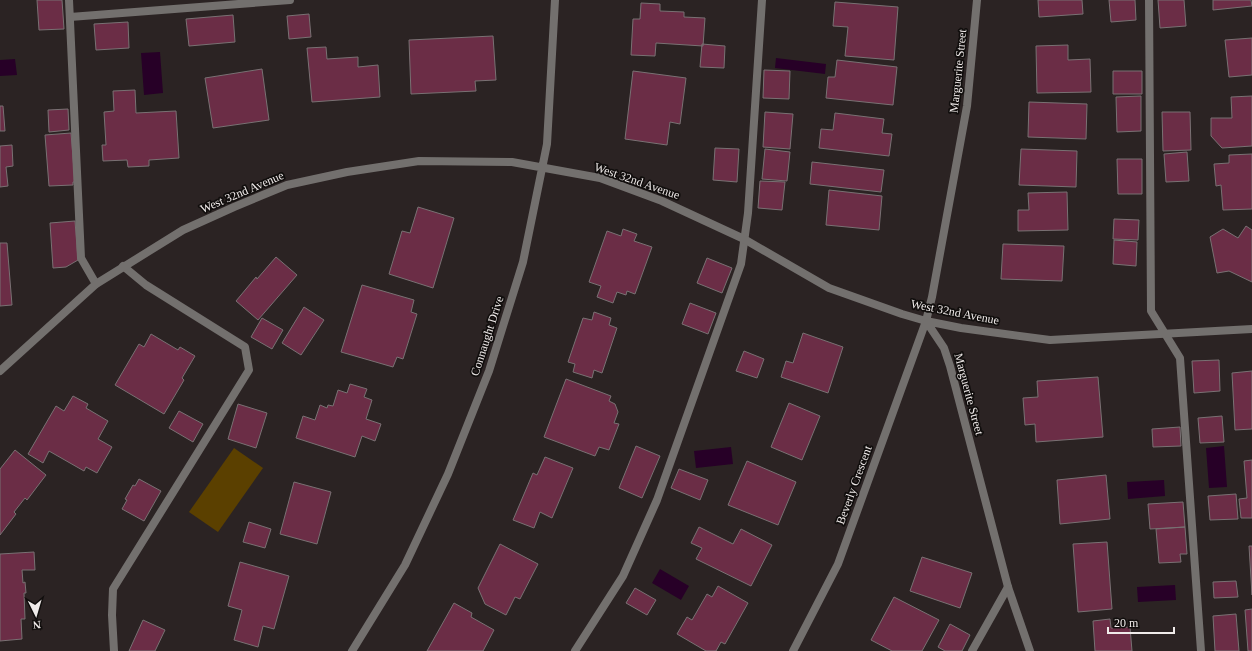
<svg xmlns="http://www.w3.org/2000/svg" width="1252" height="651" font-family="'Times New Roman',serif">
  <rect width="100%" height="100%" fill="#2b2323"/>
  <!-- green -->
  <path fill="#5b4000" d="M234,448L263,468L218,532L189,512Z"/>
  <!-- water -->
  <path fill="#270027" d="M160,52L163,93L144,95L141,53Z
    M776,58L826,64L825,74L775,68Z
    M15,59L17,75L0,76V60Z
    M1224,446L1227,487L1209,488L1206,448Z
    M731,447L733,464L696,468L694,451Z
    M1164,480L1165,496L1128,499L1127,482Z
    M660,569L689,586L681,600L652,583Z
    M1175,585L1176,600L1138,602L1137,587Z"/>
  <!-- building -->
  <path fill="#6b2d46" stroke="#797173" d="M37,0H62L64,29L39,30Z
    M1038,0H1082L1083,14L1039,17Z
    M1109,0H1135L1136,20L1111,22Z
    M1158,0H1184L1186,26L1160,28Z
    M1213,0H1251L1252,6L1213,10Z
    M835,2L898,7L894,60L845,56L848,27L833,26Z
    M641,3L660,4V11L684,12V17L705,18L703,46L656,43L655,56L631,55L633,19H640Z
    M309,14L311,37L289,39L287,16Z
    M233,15L235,42L189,46L186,19Z
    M128,22L129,48L96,50L94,24Z
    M493,36L496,80L475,81L476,91L411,94L409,40Z
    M1252,38V75L1229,77L1225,40Z
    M702,44L725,46L724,68L700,67Z
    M1068,45V60L1090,59L1091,92L1037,93L1036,46Z
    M326,47L327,59L358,57V67L378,65L380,97L312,102L307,48Z
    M837,60L897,67L893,105L826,98L828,77H835Z
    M262,69L269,120L213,128L205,78Z
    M764,70L790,71L789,99L763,98Z
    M633,71L686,78L680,124L670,122L667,145L625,139Z
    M1113,71H1142V94H1113Z
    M135,90L136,113L176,111L179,158L149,160V166L128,167L127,160L103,161L102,145H106L104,112L114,111L113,91Z
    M1141,96V131L1117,132L1116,97Z
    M1252,96V146L1222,148L1211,136V118H1232L1231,97Z
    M1029,102L1087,104L1086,139L1028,137Z
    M0,106H3L5,131H0Z
    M68,109L69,130L49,132L48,110Z
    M765,112L793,114L790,149L763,147Z
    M1162,112H1190L1191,150L1163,151Z
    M835,113L884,119L882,133L892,134L889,156L819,148L821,129L833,130Z
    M71,133L75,182H73V185L49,186L45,135Z
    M12,145L13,166L6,167L8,186L0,187V146Z
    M715,148L739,149L737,182L713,180Z
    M765,149L790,152L787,181L762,179Z
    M1021,149L1077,151L1076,187L1019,185Z
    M1187,152L1189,181L1166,182L1164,154Z
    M1252,154V209L1223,210L1221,185L1216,186L1214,164L1229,163V155Z
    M1117,159H1142V194H1118Z
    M812,162L884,170L881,192L810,184Z
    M760,181L785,182L782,210L758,208Z
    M829,190L882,196L879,230L826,225Z
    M1067,192L1068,230L1018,231V210H1029L1028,193Z
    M418,207L454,218L433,288L389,274L402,231L410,233Z
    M1114,219L1139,220L1138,240L1113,239Z
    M75,221L78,260L66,267L53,268L50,223Z
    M1246,226L1252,230V282L1229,271L1217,273L1210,237L1223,229L1238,238Z
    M623,229L637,234L634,241L652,247L635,294L627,291L626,295L617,292L613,303L597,297L601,286L589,282L607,231L621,236Z
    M1114,240L1137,242L1136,266L1113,264Z
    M0,243H7L12,305L0,306Z
    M1003,244L1064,246L1062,281L1001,279Z
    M276,257L297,275L258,320L236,301L256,277L257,279Z
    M707,258L732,268L722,293L697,283Z
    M362,285L414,300L411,312L417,314L403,359L397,357L393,367L341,352Z
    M690,303L716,313L708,334L682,324Z
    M304,307L324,320L301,355L282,343Z
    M594,312L611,318L609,325L617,328L602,373L594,370L592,378L573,372L575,364L568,362L583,318L592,320Z
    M262,318L283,330L272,349L251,337Z
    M803,333L843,347L828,393L781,377L786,361L793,363Z
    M151,334L178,350L180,347L195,356L182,378L184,380L164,414L115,385L139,344L144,347Z
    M744,351L764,359L757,378L736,371Z
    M1219,360L1220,391L1194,393L1192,361Z
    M1252,371V429L1235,430L1232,373Z
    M1098,377L1103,437L1036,442L1035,424L1025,425L1023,398L1038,397L1037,381Z
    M566,379L611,396L609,401L615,404L618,412L614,423L619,424L609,450L599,447L595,456L544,437Z
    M350,384L367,389L364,397L372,400L366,419L381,424L375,441L362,436L355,457L296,438L303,416L315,420L320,405L327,408L328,405L333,406L338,390L347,393Z
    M73,396L88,404L86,408L108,421L98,439L112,447L97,473L86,467L84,471L49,451L43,463L28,454L56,406L64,411Z
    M789,403L820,416L802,460L771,447Z
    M238,404L267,413L256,448L228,439Z
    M179,411L203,424L193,442L169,428Z
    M1222,416L1224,442L1200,443L1198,418Z
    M1180,427L1181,446L1153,447L1152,429Z
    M636,446L660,456L642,498L619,488Z
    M15,450L46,475L27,500L25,498L14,512L16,514L0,535V469Z
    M545,457L573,468L552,518L540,512L534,528L513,520L533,473L537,475Z
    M1252,460V518H1241L1239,499L1247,498L1244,461Z
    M747,461L796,482L778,525L728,505Z
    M679,469L708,480L700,500L671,488Z
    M1106,475L1110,519L1060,524L1057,480Z
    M139,479L161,491L144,521L122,509L127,500L125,499L133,485L135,486Z
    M294,482L331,492L317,544L280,534Z
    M1236,494L1238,519L1210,520L1208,496Z
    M1183,502L1185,527L1150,529L1148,504Z
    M249,522L271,529L265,548L243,542Z
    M699,527L733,544L741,529L772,545L751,586L696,559L702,548L691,543Z
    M1185,527L1187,554H1180L1181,562L1159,563L1156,529Z
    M1107,542L1112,609L1078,612L1073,544Z
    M500,544L538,564L520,599L515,597L506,615L485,604L478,588Z
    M1249,546H1252V595Z
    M34,552L35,570H22L23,583L25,582L26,593H24L25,619H21L22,639L0,641V554Z
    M922,557L972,573L960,608L910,591Z
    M240,562L289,576L274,629L263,626L258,647L234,640L242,610L228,606Z
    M1236,581L1238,597L1214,598L1213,582Z
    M718,586L748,603L725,644L721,642L716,651H706L677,634L687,617L692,620L707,594L712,597Z
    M635,588L656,600L647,615L626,603Z
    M894,597L939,620L922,651H892L871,640Z
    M454,603L472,613L471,617L494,630L483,651H427Z
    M1252,609V651H1248L1245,610Z
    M1236,614L1239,651H1215L1213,616Z
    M1110,619L1111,628L1130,627L1132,651H1095L1093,621Z
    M143,620L165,630L155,651H129Z
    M950,624L970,635L962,651H945L938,647Z"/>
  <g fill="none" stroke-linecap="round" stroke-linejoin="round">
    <!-- service -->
    <path stroke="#73706e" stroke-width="8" d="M69,0L81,258L96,284
      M1149,0L1151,311L1180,358L1201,651
      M70,17L290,0
      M114,651L112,615L113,589L249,370L245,347L146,285L123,266
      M575,651L623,576L657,500L741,264L748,213L762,0
      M972,651L1008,587"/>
    <!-- minor -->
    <path stroke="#73706e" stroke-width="8" d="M977,0L967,106L932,297L926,321L944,348L950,366L1008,587L1030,651
      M0,371L96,284L183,230L234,207L287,185L347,172L419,161L512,162L600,178L662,201L744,239L829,288L902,314L926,321L961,328L1050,340L1252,329
      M352,651L405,565L448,474L489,371L523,262L547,144L555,0
      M793,651L838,564L926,321"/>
  </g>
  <g text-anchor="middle" stroke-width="3.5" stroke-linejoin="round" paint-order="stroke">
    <!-- street labels -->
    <g font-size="12" fill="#f0ebea" stroke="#110e0d">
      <text transform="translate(958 71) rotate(-84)" y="4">Marguerite Street</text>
      <text transform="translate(637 181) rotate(19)" y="4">West 32nd Avenue</text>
      <text transform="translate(242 192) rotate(-23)" y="4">West 32nd Avenue</text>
      <text transform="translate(955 312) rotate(11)" y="4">West 32nd Avenue</text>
      <text transform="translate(487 336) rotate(-72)" y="4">Connaught Drive</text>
      <text transform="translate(969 394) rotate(75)" y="4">Marguerite Street</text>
      <text transform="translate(854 485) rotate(-70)" y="4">Beverly Crescent</text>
    </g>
  </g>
  <!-- north arrow -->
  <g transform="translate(36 615) rotate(175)" stroke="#110e0d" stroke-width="3" paint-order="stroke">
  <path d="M0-3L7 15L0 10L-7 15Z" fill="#f0ebea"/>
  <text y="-6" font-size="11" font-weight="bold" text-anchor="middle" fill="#f0ebea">N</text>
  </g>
  <!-- scale -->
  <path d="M1108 627v6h66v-6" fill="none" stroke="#f0ebea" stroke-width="2"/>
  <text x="1114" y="627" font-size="12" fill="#f0ebea" stroke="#110e0d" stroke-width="3" paint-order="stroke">20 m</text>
</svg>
